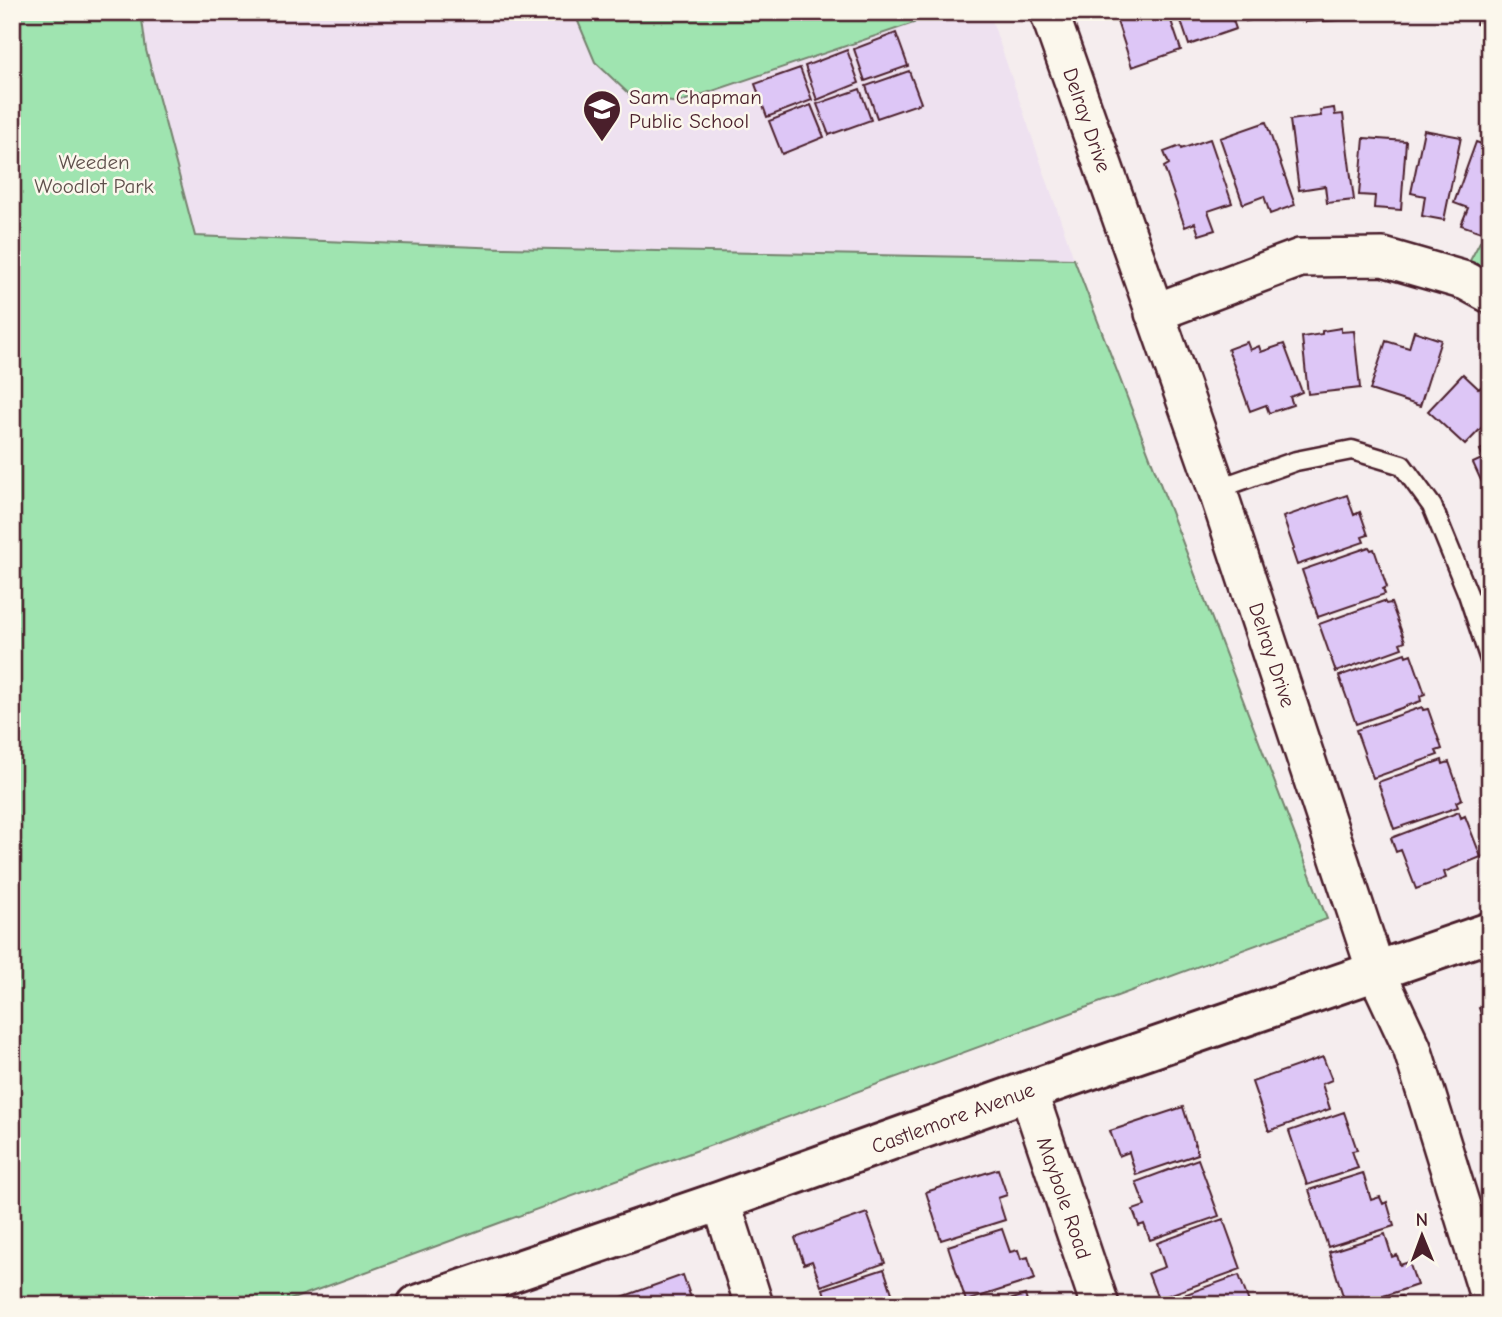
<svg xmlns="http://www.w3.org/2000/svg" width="1502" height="1317" font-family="'Comic Neue',sans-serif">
  <rect width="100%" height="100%" fill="#f5edee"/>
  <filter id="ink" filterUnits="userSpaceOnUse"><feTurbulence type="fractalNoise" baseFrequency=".0143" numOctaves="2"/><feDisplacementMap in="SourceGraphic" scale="14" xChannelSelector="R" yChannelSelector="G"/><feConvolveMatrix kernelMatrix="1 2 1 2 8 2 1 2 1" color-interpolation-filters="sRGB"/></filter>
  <g filter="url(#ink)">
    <!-- built -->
    <path fill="#eee1f0" d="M141,12H989L1074,259L504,248L195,236L146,50Z"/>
    <!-- green -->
    <path fill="#9fe4b0" stroke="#74826e" stroke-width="2" d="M12,12H141L146,50L195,236L504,248L1074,259L1327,919L276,1305H12Z
      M574,12H910L914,23L677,103L629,94L595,62Z
      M1490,223V282L1465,270Z"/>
    <!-- building -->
    <path fill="#ddc6f6" stroke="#4a1f2b" stroke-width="2" d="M1114,12H1168L1181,50L1132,67Z
      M1178,12H1230L1236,29L1189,45Z
      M1244,12H1295L1296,16L1272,21L1271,16L1246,21Z
      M1304,12H1356L1357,19L1305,22Z
      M1479,12H1490V27L1476,24Z
      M896,33L908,66L865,81L854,49Z
      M847,50L859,83L817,100L805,66Z
      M800,68L812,100L767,117L755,84Z
      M909,71L921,103L877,118L866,86Z
      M860,89L871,120L829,135L817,104Z
      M811,105L824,137L782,154L769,121Z
      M1334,108L1335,115L1343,114L1354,200L1327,203L1325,186L1299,190L1290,120L1321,116L1320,110Z
      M1266,122L1295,205L1270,214L1264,196L1243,204L1220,138Z
      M1424,130L1461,137L1444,220L1422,216L1425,196L1411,193Z
      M1364,138L1406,141L1401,210L1374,208L1375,196L1359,195Z
      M1210,139L1232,203L1208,211L1215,230L1199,235L1195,223L1185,227L1164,167L1169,164L1164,152L1180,146L1181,149Z
      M1476,142L1490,147V216L1484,233L1461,225L1468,208L1454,203Z
      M1341,328V332L1354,331L1360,388L1308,394L1302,337L1322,334V331Z
      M1414,331L1441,340L1420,406L1370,390L1386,341L1409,348Z
      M1247,342L1250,350L1259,346L1261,352L1284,344L1302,392L1290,397L1293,405L1269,413L1266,405L1250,411L1228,349Z
      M1463,374L1479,389L1490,378V419L1465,445L1428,411Z
      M1490,445V484L1484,487L1473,463L1484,458L1480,450Z
      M1347,495L1354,515L1360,512L1368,535L1362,537L1364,542L1297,565L1292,550L1294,549L1283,517Z
      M1369,547L1371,550L1374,549L1387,587L1383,589L1385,594L1318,617L1302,570Z
      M1384,601L1386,604L1391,603L1405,641L1400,643L1402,648L1336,672L1319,624Z
      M1405,653L1406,656L1411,654L1425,694L1420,696L1421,701L1356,724L1339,676Z
      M1422,707L1423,710L1428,709L1442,749L1436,751L1438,755L1373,778L1356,730Z
      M1442,760L1443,764L1449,762L1462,799L1456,802L1458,807L1394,829L1378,782Z
      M1459,812L1461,818L1465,816L1481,857L1444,872L1446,878L1416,889L1401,850L1396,852L1391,838Z
      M1490,1004V1031L1488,1032L1479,1008Z
      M1323,1057L1332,1080L1322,1084L1330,1109L1269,1131L1252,1082Z
      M1183,1107L1198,1154L1136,1175L1129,1152L1119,1156L1110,1131Z
      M1344,1112L1357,1150L1352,1151L1358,1168L1307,1185L1289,1131Z
      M1198,1159L1219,1216L1150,1240L1144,1224L1139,1226L1133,1210L1145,1206L1136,1182Z
      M998,1169L1007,1195L998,1198L1005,1220L941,1240L926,1192Z
      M1363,1173L1371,1200L1380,1197L1383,1204L1387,1202L1394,1226L1328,1247L1309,1190Z
      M867,1213L885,1263L821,1286L812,1261L804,1264L795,1238Z
      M1223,1219L1241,1269L1158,1299L1148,1273L1165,1267L1157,1243Z
      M1002,1229L1010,1252L1018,1250L1021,1259L1028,1257L1035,1279L966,1301L948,1246Z
      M1385,1234L1392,1257L1397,1255L1400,1265L1409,1262L1417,1285L1357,1305H1346L1329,1252Z
      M884,1269L896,1305H828L823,1289Z
      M683,1275L692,1301L682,1305H612L611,1301Z
      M1239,1275L1250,1305H1177L1175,1298Z
      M1025,1295L1028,1305H994Z
      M1401,1296L1404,1305H1376Z"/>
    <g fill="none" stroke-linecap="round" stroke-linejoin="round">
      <defs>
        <path id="lane" d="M1217,489L1296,461L1352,450L1402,465L1432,506L1468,594L1490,660"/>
        <path id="street" d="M1049,12L1217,489L1376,971L1412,1048L1490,1300
          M1154,313L1300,258L1383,257L1466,281L1490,294
          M1028,1091L1100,1305
          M721,1201L754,1305"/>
        <path id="secondary" d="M417,1305L721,1201L1028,1091L1490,932"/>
      </defs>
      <!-- lane casing -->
      <use href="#lane" stroke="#4a1f2b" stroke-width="23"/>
      <!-- street casing -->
      <use href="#street" stroke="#4a1f2b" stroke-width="42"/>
      <!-- secondary casing -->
      <use href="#secondary" stroke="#4a1f2b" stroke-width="44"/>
      <!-- lane -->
      <use href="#lane" stroke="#fbf7ec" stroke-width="18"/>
      <!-- street -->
      <use href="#street" stroke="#fbf7ec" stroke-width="37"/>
      <!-- secondary -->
      <use href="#secondary" stroke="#fbf7ec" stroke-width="38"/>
    </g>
  </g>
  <!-- icons -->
  <defs>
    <symbol id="school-pin" viewBox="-11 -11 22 30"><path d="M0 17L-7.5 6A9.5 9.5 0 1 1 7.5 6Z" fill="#4a1f2b" stroke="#fbf7ec"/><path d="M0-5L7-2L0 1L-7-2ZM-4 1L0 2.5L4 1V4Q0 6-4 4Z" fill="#fff"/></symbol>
  </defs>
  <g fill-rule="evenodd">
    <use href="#school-pin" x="580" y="87" width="44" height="60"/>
  </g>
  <g text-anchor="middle" stroke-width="5" stroke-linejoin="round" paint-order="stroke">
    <!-- poi labels -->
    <g font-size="21" fill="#4a1f2b" stroke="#fbf7ec" text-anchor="start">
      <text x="629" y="104">Sam Chapman<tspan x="629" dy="24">Public School</tspan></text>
    </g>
    <!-- street labels -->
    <g font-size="21" fill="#4a1f2b" stroke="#fbf7ec">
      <text transform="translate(1087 120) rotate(71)" y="7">Delray Drive</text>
      <text transform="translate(1272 655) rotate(72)" y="7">Delray Drive</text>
      <text transform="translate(953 1118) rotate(-20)" y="7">Castlemore Avenue</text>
      <text transform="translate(1064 1198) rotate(71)" y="7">Maybole Road</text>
    </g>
    <!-- park labels -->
    <g font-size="21" fill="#5f504c" stroke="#fbf7ec">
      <text x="94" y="169">Weeden<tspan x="94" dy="24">Woodlot Park</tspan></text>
    </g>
  </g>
  <!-- margin -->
  <rect width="1502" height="1317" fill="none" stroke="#fbf7ec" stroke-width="42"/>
  <rect x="21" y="21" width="1460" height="1275" fill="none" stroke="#4a1f2b" stroke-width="2.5" filter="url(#ink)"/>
  <!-- north arrow -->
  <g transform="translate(1422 1236) rotate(359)" stroke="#fbf7ec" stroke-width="5" paint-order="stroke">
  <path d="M0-5L12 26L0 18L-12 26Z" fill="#4a1f2b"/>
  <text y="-10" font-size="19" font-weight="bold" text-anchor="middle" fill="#4a1f2b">N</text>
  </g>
</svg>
